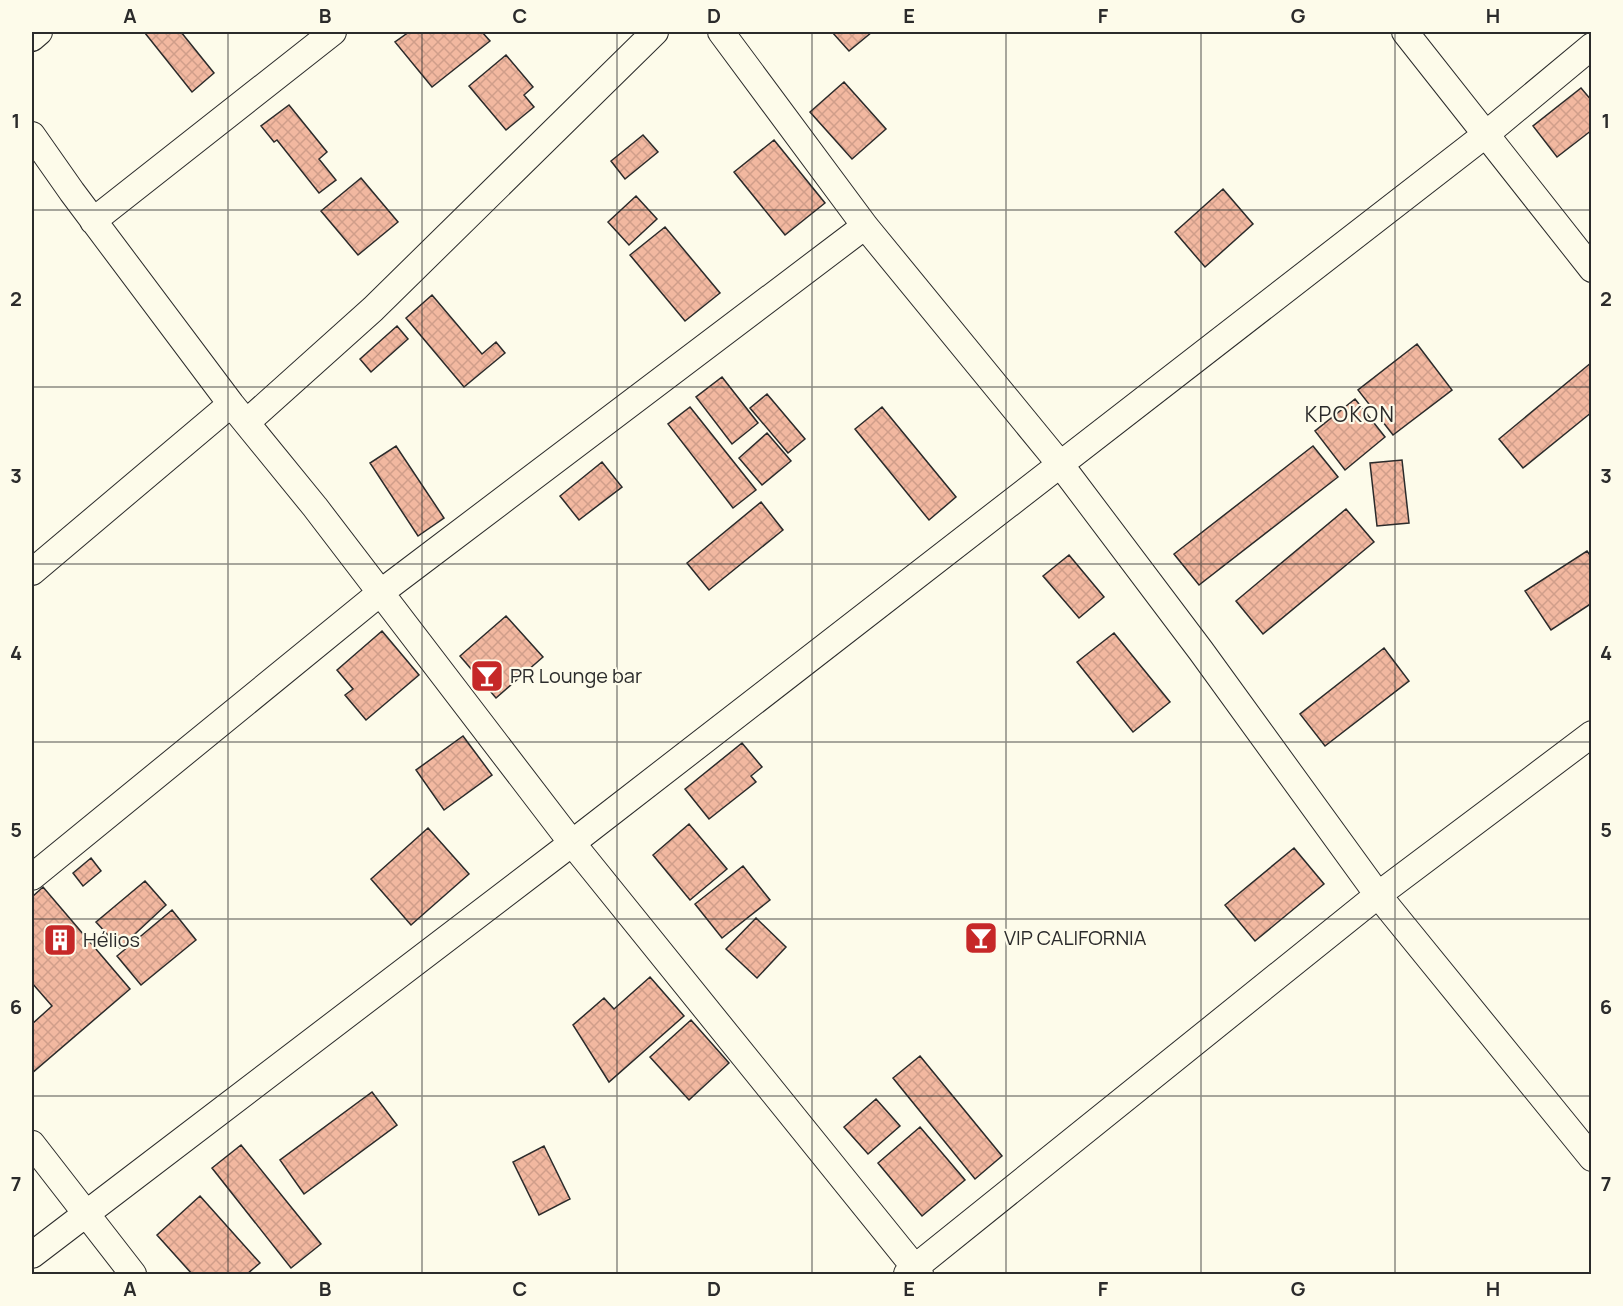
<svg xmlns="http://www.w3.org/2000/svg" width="1623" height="1306" font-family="Manrope,sans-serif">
  <defs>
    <pattern id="building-cross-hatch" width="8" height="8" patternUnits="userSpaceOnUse" patternTransform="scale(1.5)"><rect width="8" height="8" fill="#f2b8a0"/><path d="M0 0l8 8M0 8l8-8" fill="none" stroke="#d09e8a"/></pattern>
  </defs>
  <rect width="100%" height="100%" fill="#fdfbea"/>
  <!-- building -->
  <path fill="url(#building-cross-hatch)" stroke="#2b2b2b" stroke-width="1.5" d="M146,32H181L214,73L192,92L145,33Z
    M409,32H482L490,41L432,87L395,42Z
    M832,32H872L849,51Z
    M506,55L533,87L524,95L534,107L506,130L469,86Z
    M844,82L886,129L852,159L810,112Z
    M1581,88L1592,101V130L1557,157L1533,126Z
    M289,105L327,152L319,159L336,180L319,193L277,140L274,142L261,126Z
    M643,135L658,152L625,179L611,161Z
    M774,140L825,203L785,235L734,172Z
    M361,178L398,222L358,255L321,211Z
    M1223,189L1253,224L1205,267L1175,232Z
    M636,196L657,219L629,245L608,222Z
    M665,227L720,293L685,321L630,255Z
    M432,295L482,354L496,342L505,353L464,387L406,318Z
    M397,326L408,339L371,372L360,359Z
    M1417,344L1452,390L1393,435L1358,390Z
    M1592,362V412L1523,468L1499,439Z
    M722,377L758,423L732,444L696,397Z
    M767,394L805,439L788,453L750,408Z
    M1355,399L1385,437L1345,470L1315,431Z
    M690,407L756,490L733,508L668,424Z
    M882,407L956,497L929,520L855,429Z
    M767,433L791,461L762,485L739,458Z
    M396,446L444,518L418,536L370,463Z
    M1313,446L1338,477L1199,585L1174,554Z
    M1402,460L1409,523L1377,526L1370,463Z
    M602,462L622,487L579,520L560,496Z
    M761,502L783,530L709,590L687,563Z
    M1346,509L1374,542L1263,634L1236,601Z
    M1587,551L1592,558V603L1551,630L1525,591Z
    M1069,555L1104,597L1079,618L1043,576Z
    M506,616L543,657L496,698L460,656Z
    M382,631L419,675L366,720L345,695L353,689L337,670Z
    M1114,633L1170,702L1133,732L1077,662Z
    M1384,648L1409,681L1325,746L1300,714Z
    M463,736L492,775L444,810L416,770Z
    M742,743L762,767L751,776L756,782L709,819L685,789Z
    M689,824L727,869L690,900L653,855Z
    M428,828L469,874L411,925L371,879Z
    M1294,848L1324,884L1255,941L1225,905Z
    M91,858L101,871L83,886L73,873Z
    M743,866L770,900L722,938L695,904Z
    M145,881L166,905L120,948L96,922Z
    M43,887L130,989L32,1073V1024L52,1006L32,983V897Z
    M172,910L196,940L141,985L117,956Z
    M756,918L786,947L757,978L726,949Z
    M650,977L684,1016L609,1082L573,1025L604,998L614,1009Z
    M691,1020L729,1063L689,1100L650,1057Z
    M920,1056L1002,1156L975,1179L893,1078Z
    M372,1092L397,1125L304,1194L280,1160Z
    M876,1099L900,1126L868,1154L844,1127Z
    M920,1127L965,1180L922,1216L878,1163Z
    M241,1145L321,1244L291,1268L212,1168Z
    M544,1146L570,1199L539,1215L513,1162Z
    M200,1196L260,1263L247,1274H192L157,1235Z"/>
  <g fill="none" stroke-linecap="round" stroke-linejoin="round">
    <defs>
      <path id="street" d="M721,32L865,226L1060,464L1201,651L1378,895L1592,1158
        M1405,32L1592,269
        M32,38L39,32
        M32,135L72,192L231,404L315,507L572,843L920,1274
        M93,221L333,32
        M247,422L373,309L655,32
        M32,572L231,404
        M32,877L380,593L865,226
        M32,1144L133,1274
        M32,1255L572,843L1485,135L1592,46
        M907,1274L1378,895L1592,734"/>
    </defs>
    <!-- street casing -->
    <use href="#street" stroke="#2b2b2b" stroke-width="28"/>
    <!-- street -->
    <use href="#street" stroke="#fdfbea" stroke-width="26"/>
  </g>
  <!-- grid -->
  <path fill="none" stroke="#2b2b2b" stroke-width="1.5" stroke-opacity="0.55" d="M228,32V1274M422,32V1274M617,32V1274M812,32V1274M1006,32V1274M1201,32V1274M1395,32V1274M32,210H1592M32,387H1592M32,564H1592M32,742H1592M32,919H1592M32,1096H1592"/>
  <!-- icons -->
  <defs>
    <symbol id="bar-square" viewBox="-11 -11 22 22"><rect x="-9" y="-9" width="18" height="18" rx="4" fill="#c62828" stroke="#fdfbea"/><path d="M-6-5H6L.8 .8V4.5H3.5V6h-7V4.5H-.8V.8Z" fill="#fff"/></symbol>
    <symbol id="building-square" viewBox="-11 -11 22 22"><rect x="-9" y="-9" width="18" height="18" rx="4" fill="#c62828" stroke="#fdfbea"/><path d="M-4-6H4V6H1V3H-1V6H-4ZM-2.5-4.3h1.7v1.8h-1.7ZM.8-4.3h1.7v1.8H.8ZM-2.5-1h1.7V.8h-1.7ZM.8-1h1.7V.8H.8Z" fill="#fff"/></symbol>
  </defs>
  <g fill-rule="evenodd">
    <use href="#bar-square" x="468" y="657" width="38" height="38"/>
    <use href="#bar-square" x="962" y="919" width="38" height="38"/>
    <use href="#building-square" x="41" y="921" width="38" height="38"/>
  </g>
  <g text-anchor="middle" stroke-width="4.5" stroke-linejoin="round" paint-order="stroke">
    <!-- poi labels -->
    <g font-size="20" fill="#2b2b2b" stroke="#fdfbea" text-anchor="start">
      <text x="510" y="683">PR Lounge bar</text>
      <text x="1004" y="945">VIP CALIFORNIA</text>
      <text x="83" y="947">Hélios</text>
    </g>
    <!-- neighbourhood labels -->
    <g font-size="21" letter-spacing="1.5" fill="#2b2b2b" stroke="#fdfbea">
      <text x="1350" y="422">KPOKON</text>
    </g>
  </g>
  <!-- border -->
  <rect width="1623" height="1306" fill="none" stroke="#fdfbea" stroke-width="66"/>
  <rect x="33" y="33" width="1557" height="1240" fill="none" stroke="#2b2b2b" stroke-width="2"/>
  <g font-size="20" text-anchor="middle" font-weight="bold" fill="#2b2b2b">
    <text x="130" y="23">A</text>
    <text x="325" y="23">B</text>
    <text x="520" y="23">C</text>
    <text x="714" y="23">D</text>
    <text x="909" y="23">E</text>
    <text x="1103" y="23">F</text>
    <text x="1298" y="23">G</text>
    <text x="1493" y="23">H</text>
    <text x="16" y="128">1</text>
    <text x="1606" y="128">1</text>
    <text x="16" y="306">2</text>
    <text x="1606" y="306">2</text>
    <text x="16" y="483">3</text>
    <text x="1606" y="483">3</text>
    <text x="16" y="660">4</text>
    <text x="1606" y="660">4</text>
    <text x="16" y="837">5</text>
    <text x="1606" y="837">5</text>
    <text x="16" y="1014">6</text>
    <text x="1606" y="1014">6</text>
    <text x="16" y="1191">7</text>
    <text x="1606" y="1191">7</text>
    <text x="130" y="1296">A</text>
    <text x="325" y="1296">B</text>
    <text x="520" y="1296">C</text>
    <text x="714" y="1296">D</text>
    <text x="909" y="1296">E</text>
    <text x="1103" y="1296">F</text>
    <text x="1298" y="1296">G</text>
    <text x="1493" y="1296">H</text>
  </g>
</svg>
